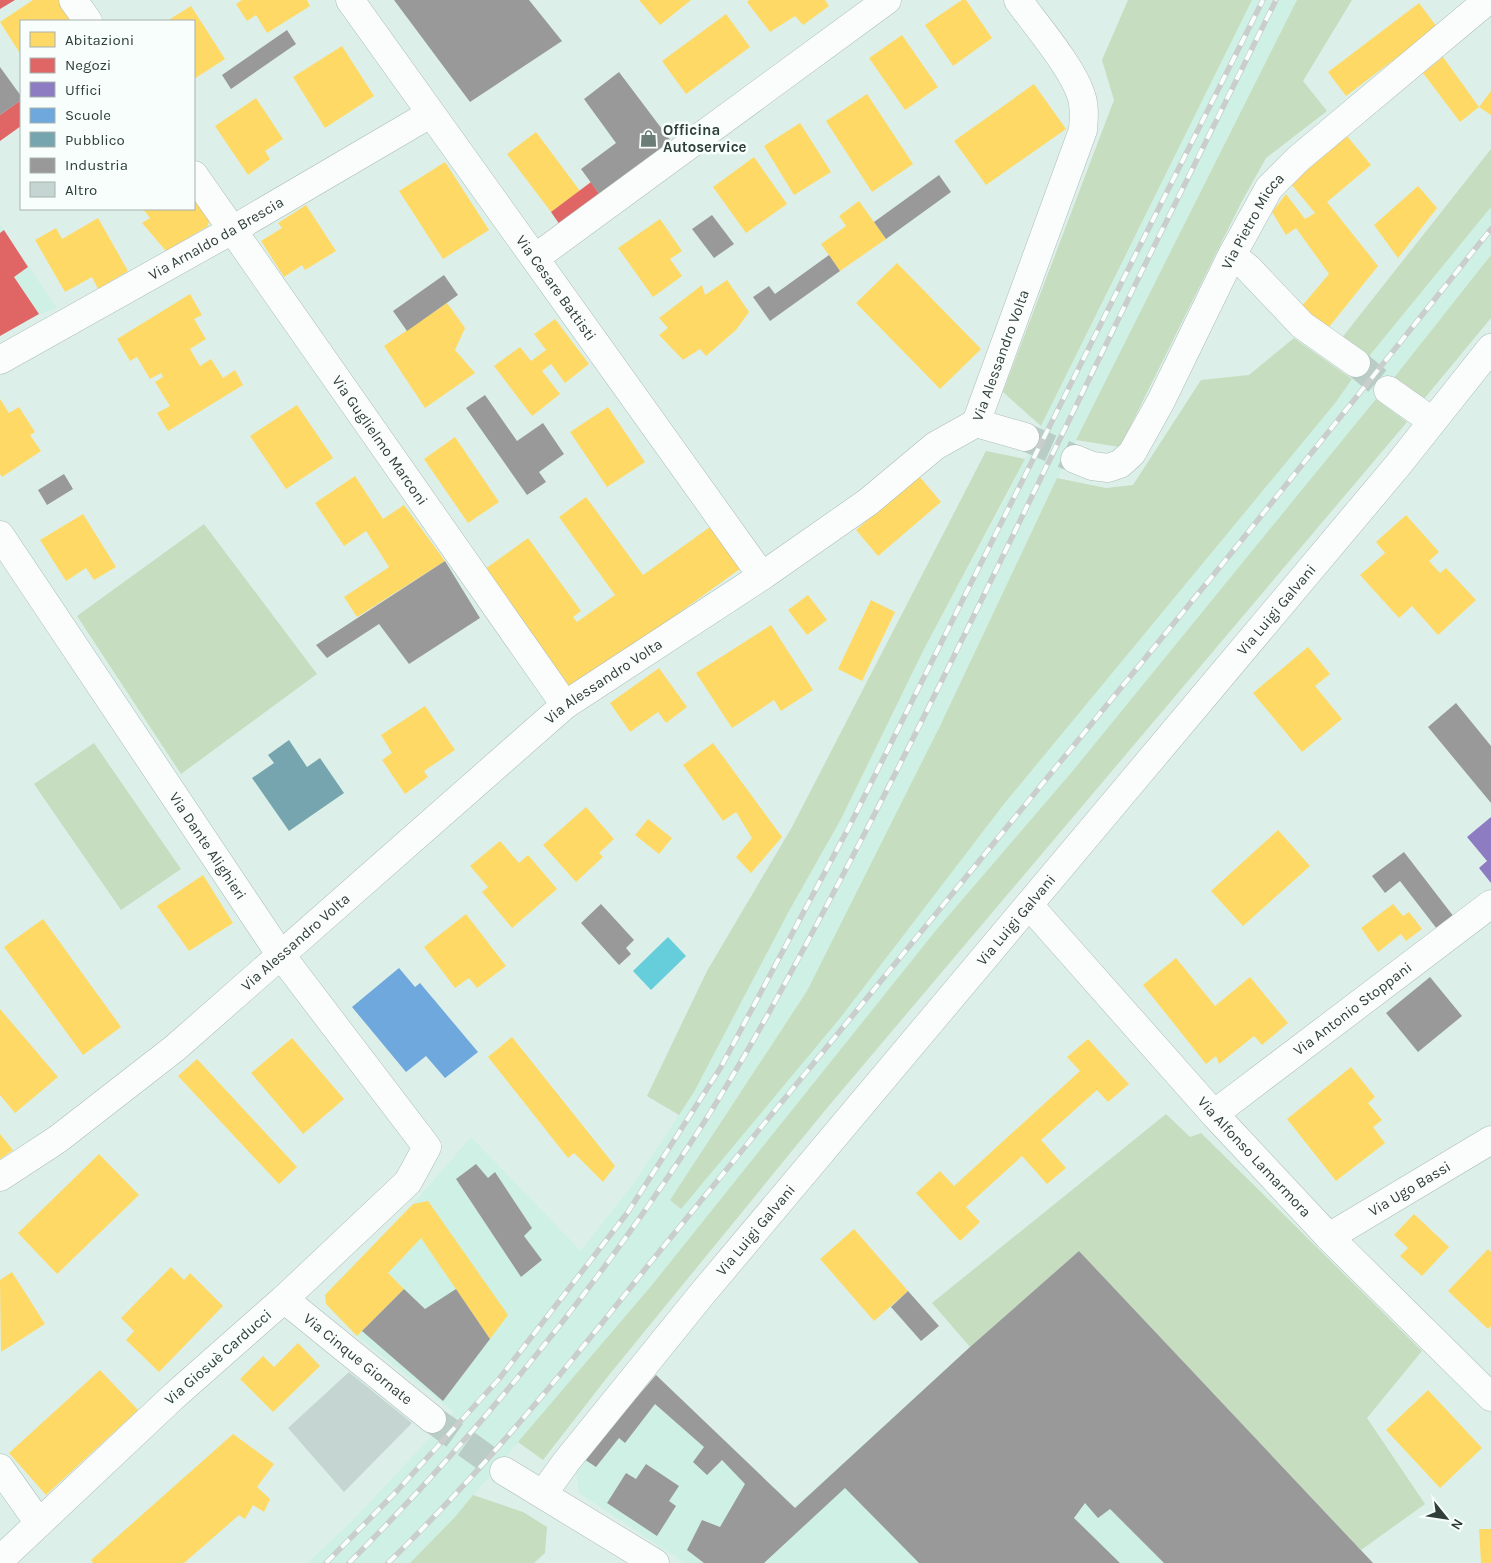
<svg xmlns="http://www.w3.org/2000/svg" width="1491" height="1563" font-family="Karla,sans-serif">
  <rect width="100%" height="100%" fill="#dcf0e9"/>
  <!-- built -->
  <path fill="#cff0e4" d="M1252,0H1297L1043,507L940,726L807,991L670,1200L681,1208L841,1017L1004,804L1336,402L1374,348L1491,207V255L1393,379L1071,773L937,929L652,1285L456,1516L410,1563H307L352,1521L454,1412L357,1336L326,1304L325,1295L413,1204L471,1137L581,1251L635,1181L694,1092L789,911L841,819L924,649L1010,490Z
    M0,224L57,308L39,314L0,336Z
    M1079,1251L1373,1563H685L579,1493L576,1470L656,1375L795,1507L970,1347Z"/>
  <!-- green -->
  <path fill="#c6ddbf" d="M1128,0H1252L1041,426L1003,392L1114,100L1102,60Z
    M1297,0H1352L1303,81L1327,111L1266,158L1241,203L1120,447L1076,440Z
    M1491,149V207L1365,361L1341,339Z
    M1491,255V318L1424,399L1393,379Z
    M1294,338L1352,379L1336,402L1004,804L841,1017L681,1209L670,1200L807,991L940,726L1057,478L1106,488L1133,485L1201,380L1249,375Z
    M1376,399L1407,422L827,1108L609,1375L543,1460L518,1442L652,1285L937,929L1071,773Z
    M986,451L1025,459L924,649L841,819L789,911L694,1092L679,1115L647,1096L707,971L792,827Z
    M204,524L317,674L181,774L77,616Z
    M94,743L181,869L121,910L34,784Z
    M1166,1114L1190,1137L1201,1133L1422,1351L1367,1418L1425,1504L1361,1550L1079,1251L970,1347L932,1303Z
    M473,1495L523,1512L547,1527L545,1553L534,1563H410L456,1516Z"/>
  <!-- water -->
  <path fill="#66cddb" d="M668,937L686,956L651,990L633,971Z"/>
  <!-- homes -->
  <path fill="#ffd966" d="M33,0H59L73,21H21V55L0,22Z
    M242,0H307L310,6L267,33L256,15L247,21L236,4Z
    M639,0H691L660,25Z
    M749,0H825L829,6L803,25L795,16L770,32L747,2Z
    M962,0H966L992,38L953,66L925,25Z
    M1419,3L1437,27L1346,96L1328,72Z
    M191,6L225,59L194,79V21H167Z
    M726,14L750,47L686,94L662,61Z
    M902,35L938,87L905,110L869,58Z
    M342,46L374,96L325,128L293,77Z
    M1443,57L1479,107L1491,91V115L1479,107L1460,122L1423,73Z
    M1034,84L1066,129L986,185L954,141Z
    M867,94L913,164L872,192L826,121Z
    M256,98L283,139L265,151L270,159L248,175L215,126Z
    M800,123L831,172L794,195L764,146Z
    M536,132L580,191L551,212L507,154Z
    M1347,136L1371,165L1327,202L1378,266L1325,332L1301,307L1329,274L1296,228L1286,235L1272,212L1286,194L1305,219L1315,213L1291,184Z
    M754,157L787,204L746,233L713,187Z
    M445,162L489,230L443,259L399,191Z
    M1418,186L1437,208L1398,258L1374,225Z
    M194,193L210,216L208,226L166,251L142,223L150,218L143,209H194Z
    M859,201L886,239L840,271L821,244L846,226L839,216Z
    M306,205L336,251L305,270L302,265L284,277L261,241L282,228L278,223Z
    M98,218L128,271L98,289L92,277L65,292L35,240L56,228L62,239Z
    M660,219L682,251L670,259L682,276L653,297L618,248Z
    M897,263L981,349L940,389L856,303Z
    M727,280L749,312L736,330L706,356L700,349L683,360L659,335L668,328L659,318L702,285L705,295Z
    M190,294L202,315L194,319L206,339L190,349L200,366L211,359L223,378L235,370L243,385L168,431L157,413L170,406L155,382L163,377L161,373L150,379L137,357L130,361L117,339Z
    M447,303L465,328L455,350L475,373L425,408L384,346Z
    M555,319L589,364L565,383L551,364L542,371L560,394L532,416L494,366L520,347L531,361L546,350L534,334Z
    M0,399L9,413L19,407L35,432L30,435L41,451L2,477L0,474Z
    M297,405L333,458L286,489L250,436Z
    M608,407L645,462L607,487L570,432Z
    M455,437L499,502L468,523L424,459Z
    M355,476L383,519L404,505L445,561L357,617L344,597L389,567L366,531L344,546L315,503Z
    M919,476L941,502L878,556L856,530Z
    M586,497L643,575L714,524L744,566L572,690L485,569L528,538L581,611L573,617L577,622L615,595L559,517Z
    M83,514L116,567L94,580L86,568L66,581L40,540Z
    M1406,515L1439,552L1429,561L1440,573L1446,568L1476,600L1438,635L1412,606L1399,618L1360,575L1385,553L1376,542Z
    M808,595L827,620L807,635L788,610Z
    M871,600L895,612L862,681L838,669Z
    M771,625L813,690L781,711L774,700L732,728L696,673Z
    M1308,647L1330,674L1315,686L1342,719L1302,752L1253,693Z
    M659,668L687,707L666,723L658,712L630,732L610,703Z
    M425,706L455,750L424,771L428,777L405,794L382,760L392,753L381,735Z
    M713,743L782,837L751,873L736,857L752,838L736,812L723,821L683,765Z
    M586,807L614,839L599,853L603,857L576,882L543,845Z
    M648,819L672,838L659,854L635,835Z
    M1278,830L1310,866L1243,926L1211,891Z
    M500,841L519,863L528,855L557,889L512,928L482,892L488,887L470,866Z
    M203,875L233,923L189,951L157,906Z
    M1393,904L1403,916L1409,912L1422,929L1406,941L1401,934L1378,952L1361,928Z
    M466,914L506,966L477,988L469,978L455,988L424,947Z
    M43,919L121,1027L83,1055L4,947Z
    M1176,958L1215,1006L1250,977L1288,1023L1262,1045L1254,1036L1219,1064L1216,1056L1206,1064L1143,985Z
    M0,1009L58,1077L15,1113L0,1095Z
    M512,1037L615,1166L603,1182L574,1153L568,1158L488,1057Z
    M292,1038L344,1099L303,1134L251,1073Z
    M1088,1039L1129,1084L1108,1102L1097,1090L1041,1140L1066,1168L1047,1184L1022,1156L966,1207L980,1222L960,1241L916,1193L940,1171L954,1186L1080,1071L1067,1057Z
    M197,1059L297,1167L279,1184L178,1076Z
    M1351,1067L1375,1097L1368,1103L1382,1120L1373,1127L1385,1143L1336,1181L1287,1119Z
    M0,1134L13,1150L0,1159Z
    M99,1154L139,1195L57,1274L18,1233Z
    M428,1201L508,1315L490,1339L421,1238L388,1273L404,1289L357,1336L326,1304L325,1295L413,1204Z
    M1414,1214L1449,1247L1422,1276L1400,1256L1408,1248L1394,1235Z
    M854,1229L908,1291L874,1321L820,1259Z
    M1488,1249L1491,1252V1326L1488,1329L1448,1291Z
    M171,1267L184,1280L190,1273L223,1306L159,1372L126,1340L134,1331L121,1318Z
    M12,1272L45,1324L1,1352L0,1280Z
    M298,1343L320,1366L273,1412L240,1379L263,1356L274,1367Z
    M100,1370L138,1410L46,1495L9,1453Z
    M1428,1390L1482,1448L1440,1488L1386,1430Z
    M233,1434L274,1464L257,1487L270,1499L264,1512L253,1505L245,1519L239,1515L184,1563H93L91,1560Z
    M1479,1529H1491V1563H1481Z"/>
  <!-- shops -->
  <path fill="#e06666" d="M0,0H15L0,9Z
    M21,100V126L0,141V115Z
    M591,182L600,195L560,225L551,212Z
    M4,230L28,267L14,277L39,314L0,336V233Z"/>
  <!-- offices -->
  <path fill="#8e7cc3" d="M1491,817V883L1479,868L1487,861L1467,837Z"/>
  <!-- schools -->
  <path fill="#6fa8dc" d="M399,968L415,987L420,983L478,1052L445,1078L426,1056L406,1072L352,1007Z"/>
  <!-- public -->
  <path fill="#76a5af" d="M289,740L307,767L320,758L344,793L289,831L252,778L274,763L268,755Z"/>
  <!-- industry -->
  <path fill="#999" d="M394,0H529L562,41L470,102Z
    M287,30L296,44L231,89L222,75Z
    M0,67L21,96V100L0,115Z
    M619,72L671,141L600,195L581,169L616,143L584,99Z
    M939,175L951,192L886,239L874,222Z
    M712,215L734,244L714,258L692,229Z
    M829,255L840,271L770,321L753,297L769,286L775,294Z
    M444,275L458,295L407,331L393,311Z
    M485,395L517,441L543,423L564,454L539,472L546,482L527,495L466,408Z
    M64,474L73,489L47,505L38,490Z
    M445,561L480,618L409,664L379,624L327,658L316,645Z
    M1456,703L1491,746V803L1428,727Z
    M1404,852L1454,917L1437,929L1400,881L1385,893L1372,876Z
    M601,904L634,940L626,948L631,954L619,965L581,923Z
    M1430,977L1462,1016L1418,1052L1386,1013Z
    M476,1164L488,1178L495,1172L532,1228L524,1236L542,1260L521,1277L456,1179Z
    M1079,1251L1373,1563H1164L1110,1509L1098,1518L1085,1503L1074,1518L1120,1563H919L845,1488L764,1563H704L687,1550L702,1520L720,1527L745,1484L722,1460L707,1475L693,1462L704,1447L655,1404L625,1443L619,1438L596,1467L584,1459L656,1375L795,1508L970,1347Z
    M404,1289L425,1309L456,1289L490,1339L443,1401L362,1331Z
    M908,1291L939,1326L921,1341L891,1307Z
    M646,1464L679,1486L669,1501L676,1506L657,1536L607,1503L626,1473L636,1479Z"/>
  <!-- building -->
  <path fill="#c5d6d2" d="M349,1372L412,1423L344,1492L288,1428Z"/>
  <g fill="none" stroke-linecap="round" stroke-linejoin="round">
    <!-- minor-tunnel -->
    <path stroke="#baccc6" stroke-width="28" stroke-dasharray="28 14" stroke-linecap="butt" d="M1356,363L1388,390
      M1025,437L1075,459
      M432,1419L504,1471"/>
    <defs>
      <g id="minor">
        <path d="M73,0L88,21"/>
        <path id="s1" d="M350,0L762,576"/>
        <path id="s2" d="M194,175L565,705"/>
        <path d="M1232,255L1248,268L1302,325L1356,363"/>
        <path d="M535,258L887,0"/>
        <path id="s3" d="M0,360L232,230L430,114"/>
        <path d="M1388,390L1432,421"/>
        <path d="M976,423L1025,437"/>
        <path id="s4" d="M1075,459L1092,466L1108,468L1120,464L1132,453L1161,401L1232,255L1269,188L1298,159L1488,0"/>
        <path id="s5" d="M0,535L280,954L427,1147L408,1182L284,1299L174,1396L0,1560"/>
        <path id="s6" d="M1029,905L1214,1114L1329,1237L1491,1397"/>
        <path id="s7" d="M1214,1114L1491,904"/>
        <path id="s8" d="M0,1177L58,1139L175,1048L565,705L762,576L868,502L935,446L976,423L1083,130C1084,118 1085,106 1081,95C1072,67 1036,25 1018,0"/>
        <path id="s9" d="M1329,1237L1491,1140"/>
        <path id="s10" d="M284,1299L432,1419"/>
        <path d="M0,1468L39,1523"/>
        <path d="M504,1471L655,1563"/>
        <path id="s11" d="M543,1494L566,1462L702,1294L1398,465L1491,348"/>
      </g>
    </defs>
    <!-- minor casing -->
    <use href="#minor" stroke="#adbcb7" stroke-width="29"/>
    <!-- minor -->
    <use href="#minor" stroke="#fafdfc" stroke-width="28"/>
    <defs>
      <path id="rail" d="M326,1563L396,1492L499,1379L628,1212L721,1067L849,827L1263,0
        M349,1563C477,1435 591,1295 690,1144C744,1062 790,975 836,888C899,769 958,649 1017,527C1102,351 1189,175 1276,0
        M388,1563C483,1471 567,1368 650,1263L1233,551L1491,229"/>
    </defs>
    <!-- rail casing -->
    <use href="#rail" stroke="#c9cecc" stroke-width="5.5"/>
    <!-- rail -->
    <use href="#rail" stroke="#f7fefb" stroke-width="4" stroke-dasharray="11" stroke-linecap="butt"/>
  </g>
  <!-- icons -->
  <defs>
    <symbol id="shop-bare" viewBox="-9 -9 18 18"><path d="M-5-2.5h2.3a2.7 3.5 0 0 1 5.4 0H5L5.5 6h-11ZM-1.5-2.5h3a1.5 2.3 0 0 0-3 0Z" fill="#6c7c77" stroke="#f7fefb" stroke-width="2.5" paint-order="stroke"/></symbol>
  </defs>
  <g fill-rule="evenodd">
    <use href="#shop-bare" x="636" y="126" width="25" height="25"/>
  </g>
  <g text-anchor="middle" stroke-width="5" stroke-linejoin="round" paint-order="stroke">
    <!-- poi labels -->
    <g font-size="15" font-weight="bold" fill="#303e39" stroke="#f7fefb" text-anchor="start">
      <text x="663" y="135">Officina<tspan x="663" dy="17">Autoservice</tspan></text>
    </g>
    <!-- street labels -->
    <g font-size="15" fill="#303e39" stroke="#f7fefb">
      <text dy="5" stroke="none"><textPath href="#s4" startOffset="325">Via Pietro Micca</textPath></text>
      <text dy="5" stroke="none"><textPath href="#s3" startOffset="248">Via Arnaldo da Brescia</textPath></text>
      <text dy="5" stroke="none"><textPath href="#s1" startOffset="354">Via Cesare Battisti</textPath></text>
      <text dy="5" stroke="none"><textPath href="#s8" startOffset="1308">Via Alessandro Volta</textPath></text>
      <text dy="5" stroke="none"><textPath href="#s2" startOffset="324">Via Guglielmo Marconi</textPath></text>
      <text dy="5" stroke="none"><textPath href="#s11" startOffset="1149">Via Luigi Galvani</textPath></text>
      <text dy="5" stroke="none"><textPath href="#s8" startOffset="782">Via Alessandro Volta</textPath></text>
      <text dy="5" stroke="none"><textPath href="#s5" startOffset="374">Via Dante Alighieri</textPath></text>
      <text dy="5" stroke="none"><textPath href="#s11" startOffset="744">Via Luigi Galvani</textPath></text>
      <text dy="5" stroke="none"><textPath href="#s8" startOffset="378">Via Alessandro Volta</textPath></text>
      <text dy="5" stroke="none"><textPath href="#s7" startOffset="174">Via Antonio Stoppani</textPath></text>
      <text dy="5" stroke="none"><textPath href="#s6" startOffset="338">Via Alfonso Lamarmora</textPath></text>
      <text dy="5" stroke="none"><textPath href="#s9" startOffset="94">Via Ugo Bassi</textPath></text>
      <text dy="5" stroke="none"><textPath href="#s11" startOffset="339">Via Luigi Galvani</textPath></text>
      <text transform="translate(218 1357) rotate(-41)" y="5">Via Giosuè Carducci</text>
      <text dy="5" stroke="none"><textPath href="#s10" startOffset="95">Via Cinque Giornate</textPath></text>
    </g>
  </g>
  <!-- legend -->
  <rect x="20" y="20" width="175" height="190" fill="#f7fefb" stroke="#a7b1ad"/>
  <rect x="30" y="32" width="25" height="15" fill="#ffd966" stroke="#a7b1ad"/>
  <text x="65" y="45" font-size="15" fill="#303e39">Abitazioni</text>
  <rect x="30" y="58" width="25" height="15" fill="#e06666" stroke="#a7b1ad"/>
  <text x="65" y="70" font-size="15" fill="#303e39">Negozi</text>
  <rect x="30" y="82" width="25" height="15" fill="#8e7cc3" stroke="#a7b1ad"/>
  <text x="65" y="95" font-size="15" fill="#303e39">Uffici</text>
  <rect x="30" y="108" width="25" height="15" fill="#6fa8dc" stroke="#a7b1ad"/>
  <text x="65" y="120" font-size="15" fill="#303e39">Scuole</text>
  <rect x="30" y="132" width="25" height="15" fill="#76a5af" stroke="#a7b1ad"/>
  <text x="65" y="145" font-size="15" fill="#303e39">Pubblico</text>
  <rect x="30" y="158" width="25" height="15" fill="#999999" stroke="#a7b1ad"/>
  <text x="65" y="170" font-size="15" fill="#303e39">Industria</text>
  <rect x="30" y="182" width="25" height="15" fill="#c5d6d2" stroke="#a7b1ad"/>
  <text x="65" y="195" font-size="15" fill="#303e39">Altro</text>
  <!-- north arrow -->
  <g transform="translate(1446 1518) rotate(120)" stroke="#f7fefb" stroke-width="4" paint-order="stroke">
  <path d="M0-4L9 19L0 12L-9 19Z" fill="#303e39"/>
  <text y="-8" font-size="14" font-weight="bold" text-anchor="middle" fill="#303e39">N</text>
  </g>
</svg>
